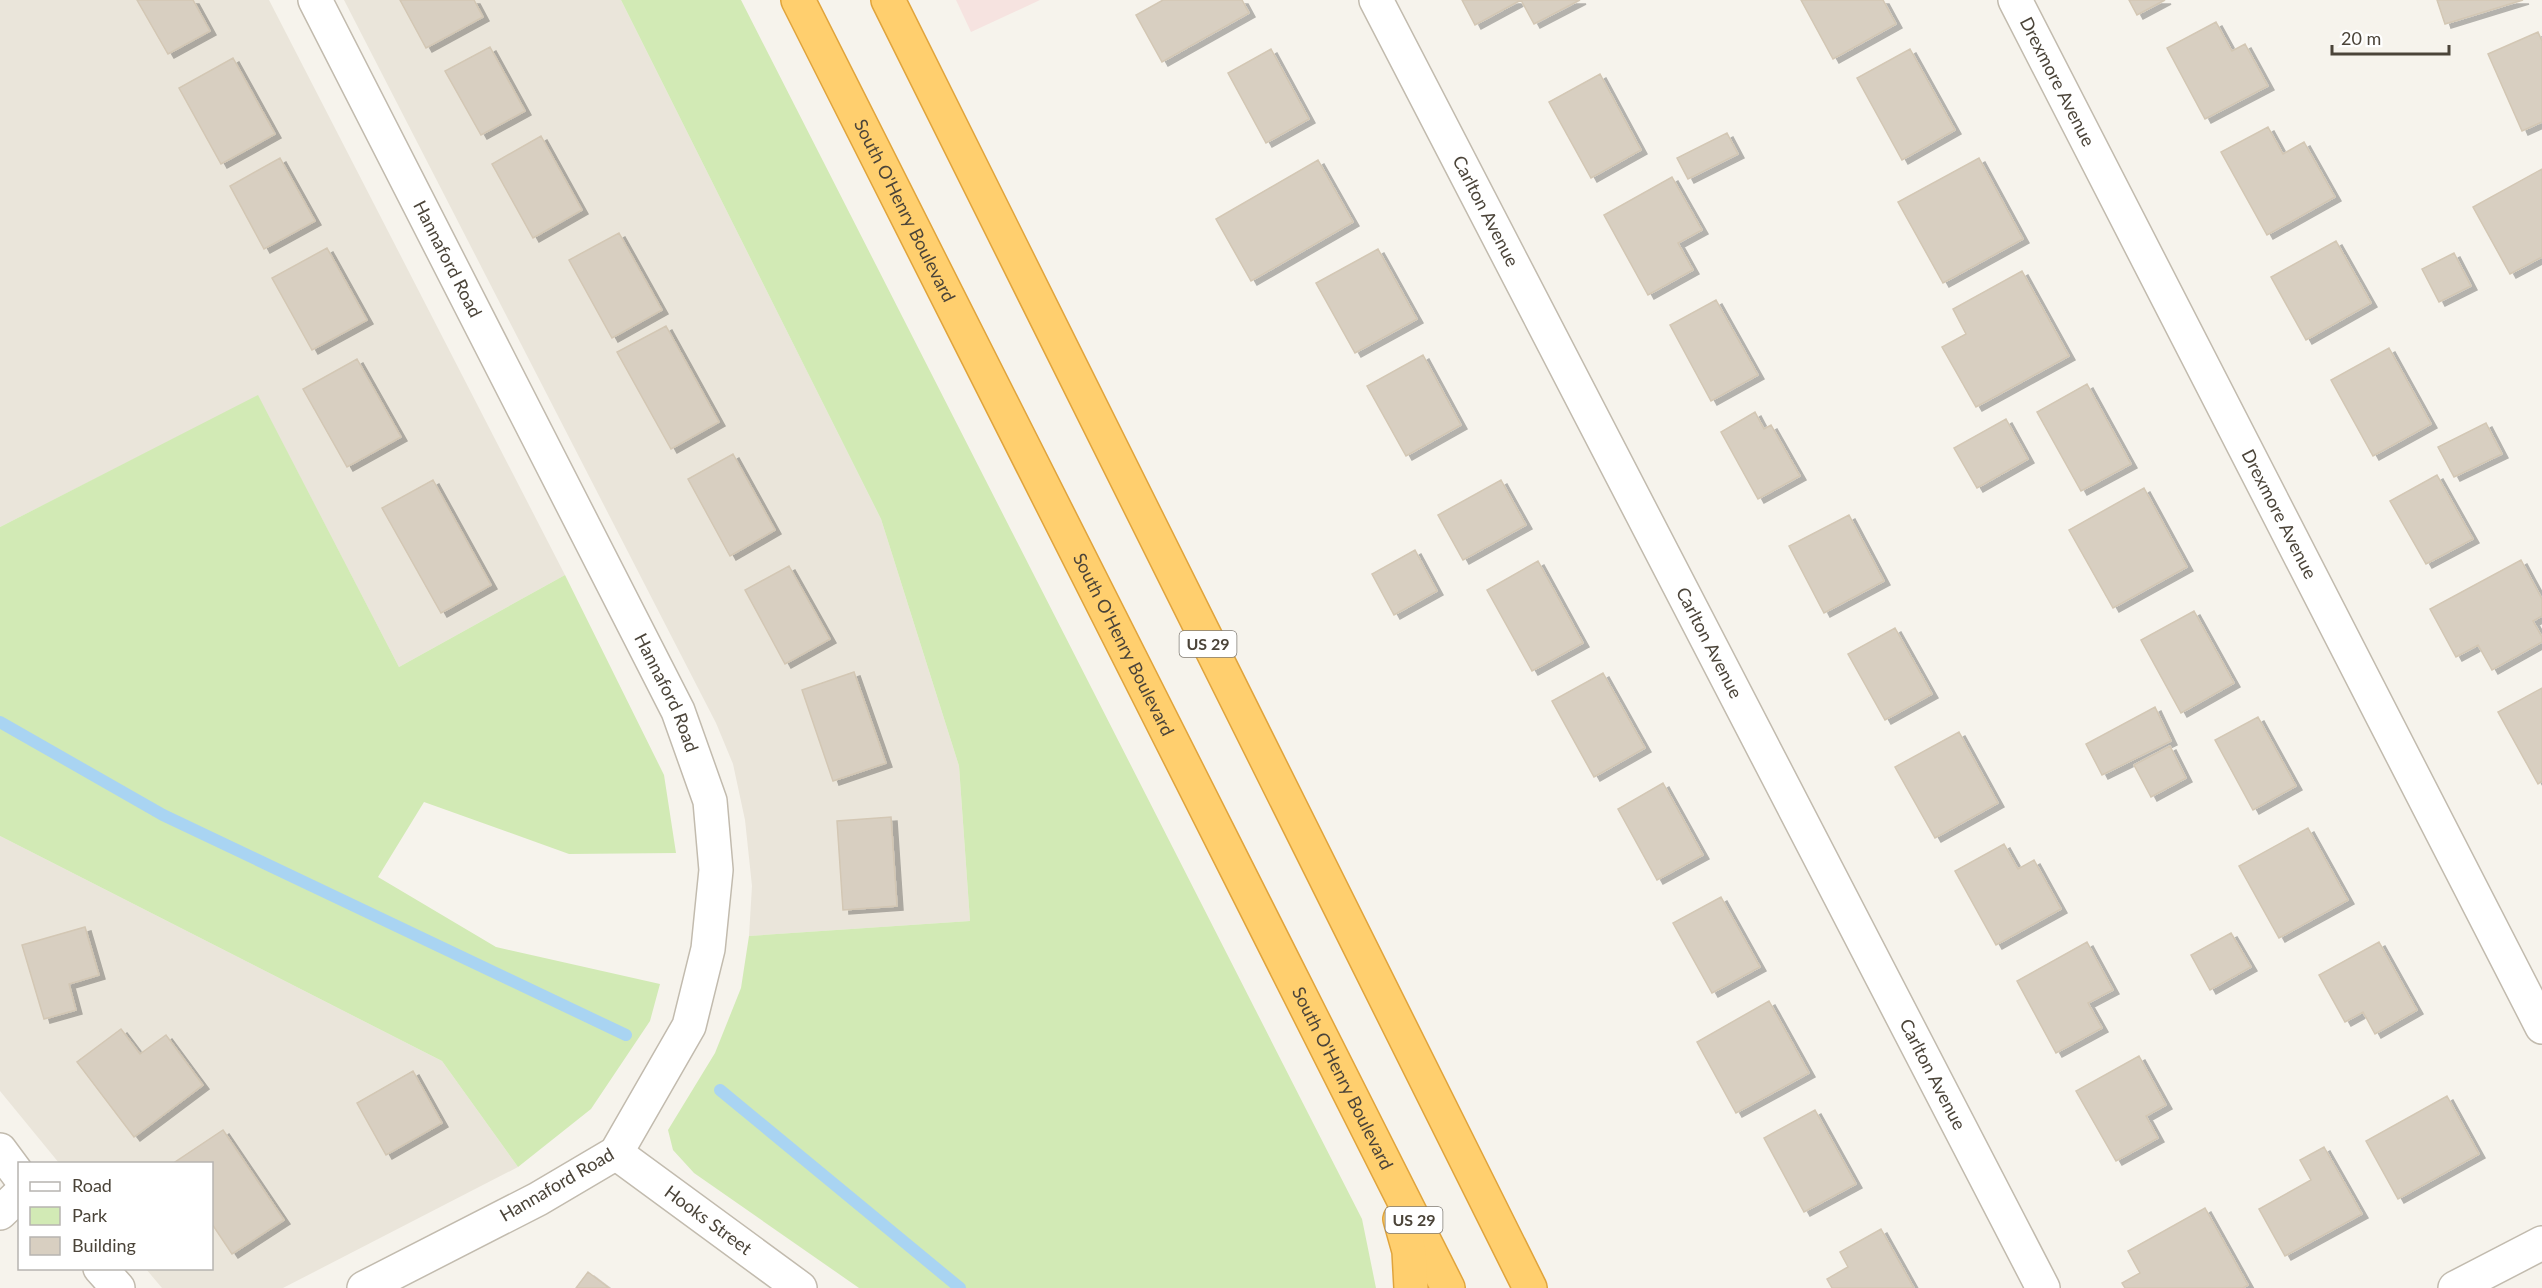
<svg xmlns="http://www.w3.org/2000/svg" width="2542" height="1288" font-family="Lato,sans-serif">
  <defs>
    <filter id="shadow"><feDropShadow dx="6" dy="4" stdDeviation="0" flood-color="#0004"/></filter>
  </defs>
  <rect width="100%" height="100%" fill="#f6f3ec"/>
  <!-- residential -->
  <path fill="#eae5da" d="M0,0H269L565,575L399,667L258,396L0,527Z
    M344,0H621L881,519L959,766L970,921L749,936L752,886L745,820L733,764L716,723Z
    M0,836L442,1061L518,1167L283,1288H162L146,1269L212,1268V1164L59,1163L0,1091Z"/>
  <!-- medical -->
  <path fill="#f6e3e0" d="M956,0H1040L971,32Z"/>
  <!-- green -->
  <path fill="#d2eab5" d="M621,0H741L1362,1219L1376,1288H859L694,1173L673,1150L668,1130L715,1053L741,988L749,936L970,921L959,766L881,519Z
    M258,395L399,667L565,575L664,775L676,853L569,854L424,802L378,877L496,947L660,984L650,1021L591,1109L518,1167L442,1061L0,836V527Z"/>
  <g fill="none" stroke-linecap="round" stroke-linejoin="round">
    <!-- stream -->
    <path stroke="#a9d4f2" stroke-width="12" d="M0,722L163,815L626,1035
      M720,1090L960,1288"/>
  </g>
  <!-- building -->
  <path fill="#d8cfc1" stroke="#d3c7b4" stroke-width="1.5" filter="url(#shadow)" d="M137,0H193L210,31L168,54Z
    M400,0H474L483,17L426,48Z
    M1163,0H1242L1249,13L1162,62L1136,15Z
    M1462,0H1521L1475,25Z
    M1521,0H1580L1534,24Z
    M1801,0H1883L1896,24L1833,59Z
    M2129,0H2165L2137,15Z
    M2437,0H2523L2445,24Z
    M2216,22L2232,51L2245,44L2268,86L2205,119L2167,48Z
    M2538,32L2542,41V122L2522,131L2488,54Z
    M490,47L525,111L481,135L445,71Z
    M1271,49L1309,119L1266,143L1228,73Z
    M1910,49L1955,130L1902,160L1857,78Z
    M233,58L275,134L221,164L179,88Z
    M1600,74L1641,150L1591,178L1549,102Z
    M2268,127L2283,154L2304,142L2335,197L2267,235L2221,152Z
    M1727,133L1738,154L1688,179L1677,158Z
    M541,136L582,210L533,238L492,164Z
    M280,158L315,221L264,249L230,186Z
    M1979,158L2023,239L1943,283L1898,202Z
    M1318,160L1353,222L1251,281L1216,219Z
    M2542,169V257L2510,274L2473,207Z
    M1672,177L1702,230L1678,243L1693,270L1648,295L1604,215Z
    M619,233L662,310L612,338L569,260Z
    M2336,241L2371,303L2306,340L2271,277Z
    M327,248L367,320L312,350L272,278Z
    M1378,249L1417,319L1355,353L1316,283Z
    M2454,253L2471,286L2439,302L2422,269Z
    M2022,271L2069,356L1976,407L1942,347L1966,334L1953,309Z
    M1716,300L1758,375L1711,401L1670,325Z
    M666,326L719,422L671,449L617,352Z
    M2389,348L2431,424L2373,456L2331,380Z
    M1423,355L1461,425L1406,456L1367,386Z
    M357,359L401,437L347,467L303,389Z
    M2087,384L2131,464L2081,491L2037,412Z
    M1755,412L1764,429L1771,425L1800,476L1758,499L1721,432Z
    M2006,419L2028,459L1977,488L1954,448Z
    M2486,423L2502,454L2454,477L2438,447Z
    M733,454L775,530L730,556L688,479Z
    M2437,475L2473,539L2426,564L2390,501Z
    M433,480L491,585L441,613L382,508Z
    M1501,480L1526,525L1463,560L1438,515Z
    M2144,488L2187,567L2113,608L2069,530Z
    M1849,515L1884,581L1824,613L1789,546Z
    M1415,550L1437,591L1394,615L1372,574Z
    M2521,560L2542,599V616L2533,621L2542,637V642L2492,670L2478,645L2456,657L2430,609Z
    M1538,561L1583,643L1532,671L1487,590Z
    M789,566L830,639L785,664L745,590Z
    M2194,611L2234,683L2181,713L2141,640Z
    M1895,628L1932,694L1885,720L1848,654Z
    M854,672L886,763L833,781L802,690Z
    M1603,673L1645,748L1594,777L1552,701Z
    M2542,688V781L2538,784L2498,712Z
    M2155,707L2171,741L2102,775L2086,744Z
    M2258,717L2296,786L2253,810L2215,740Z
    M1959,732L1998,803L1935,838L1895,767Z
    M2170,746L2186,778L2151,797L2134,765Z
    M1663,783L1703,855L1657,880L1618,809Z
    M891,817L897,906L843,910L837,821Z
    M2308,828L2348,900L2279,938L2239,866Z
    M2004,844L2018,869L2034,860L2061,909L1996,945L1955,871Z
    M1721,897L1760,967L1712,993L1673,923Z
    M85,927L99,975L69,984L76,1010L44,1019L22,945Z
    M2231,933L2251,967L2210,990L2191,955Z
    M2087,942L2113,990L2088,1003L2102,1028L2056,1053L2017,981Z
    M2379,942L2417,1010L2375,1034L2363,1012L2345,1022L2319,975Z
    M1769,1001L1809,1073L1736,1113L1697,1042Z
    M121,1029L140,1054L166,1035L203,1085L134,1137L77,1062Z
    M2139,1056L2166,1105L2146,1116L2158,1138L2116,1161L2076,1091Z
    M413,1071L442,1123L386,1155L357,1103Z
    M2447,1096L2479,1154L2398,1199L2366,1141Z
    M1815,1110L1856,1184L1804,1212L1764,1138Z
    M223,1130L284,1220L232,1254L212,1224V1164H172Z
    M2324,1147L2362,1214L2285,1256L2259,1209L2311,1180L2300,1160Z
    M2205,1208L2248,1285L2243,1288H2125L2122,1283L2140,1273L2128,1251Z
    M1881,1229L1914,1288H1832L1827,1279L1848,1267L1840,1252Z
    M588,1272L609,1288H576Z"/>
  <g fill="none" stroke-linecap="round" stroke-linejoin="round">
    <defs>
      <g id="minor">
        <path id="s1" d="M315,0L678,711L710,801L716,870L708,949L689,1026L616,1153L538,1199L364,1288"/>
        <path id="s2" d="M1376,0L2043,1288"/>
        <path id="s3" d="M2015,0L2542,1027"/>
        <path d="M0,1150L20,1177"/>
        <path id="s4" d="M616,1153L800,1288"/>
        <path d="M0,1213L20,1194"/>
        <path d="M100,1268L118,1288"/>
        <path d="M2455,1288L2542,1243"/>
      </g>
      <g id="motorway">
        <path id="s5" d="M798,0L1448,1288"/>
        <path d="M888,0L1530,1288"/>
        <path d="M1400,1219L1409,1251L1411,1288"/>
      </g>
    </defs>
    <!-- minor casing -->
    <use href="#minor" stroke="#c2bbae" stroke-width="36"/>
    <!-- motorway casing -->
    <use href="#motorway" stroke="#e0a43c" stroke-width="36"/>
    <!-- minor -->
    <use href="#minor" stroke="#fff" stroke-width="33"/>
    <!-- motorway -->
    <use href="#motorway" stroke="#ffcf6e" stroke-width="33"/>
  </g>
  <g text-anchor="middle" stroke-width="4.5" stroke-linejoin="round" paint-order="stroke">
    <!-- shield labels -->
    <g fill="#fff" stroke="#817c74" stroke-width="1.5">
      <rect x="1179.5" y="631" width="57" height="26" rx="4.5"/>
      <rect x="1385.5" y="1207" width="57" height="26" rx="4.5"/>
    </g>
    <g font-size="16" font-weight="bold" fill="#4b4439">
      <text x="1208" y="650">US 29</text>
      <text x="1414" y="1226">US 29</text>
    </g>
    <!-- street labels -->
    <g font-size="18" fill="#4b4439" stroke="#fff">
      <text dy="6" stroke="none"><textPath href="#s3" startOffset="92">Drexmore Avenue</textPath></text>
      <text dy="6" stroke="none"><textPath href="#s5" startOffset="236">South O'Henry Boulevard</textPath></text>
      <text dy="6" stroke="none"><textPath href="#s2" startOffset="238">Carlton Avenue</textPath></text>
      <text dy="6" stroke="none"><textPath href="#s1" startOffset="291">Hannaford Road</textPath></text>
      <text dy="6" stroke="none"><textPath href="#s3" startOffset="578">Drexmore Avenue</textPath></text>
      <text dy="6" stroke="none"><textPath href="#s5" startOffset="722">South O'Henry Boulevard</textPath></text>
      <text dy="6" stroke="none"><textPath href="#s2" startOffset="724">Carlton Avenue</textPath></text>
      <text dy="6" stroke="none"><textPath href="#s1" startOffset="777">Hannaford Road</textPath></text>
      <text dy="6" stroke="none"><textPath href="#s2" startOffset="1210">Carlton Avenue</textPath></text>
      <text dy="6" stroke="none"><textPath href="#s5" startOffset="1208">South O'Henry Boulevard</textPath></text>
      <text transform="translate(557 1185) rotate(-30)" y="6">Hannaford Road</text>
      <text dy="6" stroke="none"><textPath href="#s4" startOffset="114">Hooks Street</textPath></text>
    </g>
  </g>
  <!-- legend -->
  <rect x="18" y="1162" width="195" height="108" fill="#ffffff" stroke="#b7b4b0" stroke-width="1.5"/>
  <rect x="30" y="1182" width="30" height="9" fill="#ffffff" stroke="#b7b4b0" stroke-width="1.5"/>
  <text x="72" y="1192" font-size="18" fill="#4b4439">Road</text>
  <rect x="30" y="1207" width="30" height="18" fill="#d2eab5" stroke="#b7b4b0" stroke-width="1.5"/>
  <text x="72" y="1222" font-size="18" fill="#4b4439">Park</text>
  <rect x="30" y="1237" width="30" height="18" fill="#d8cfc1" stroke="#b7b4b0" stroke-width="1.5"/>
  <text x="72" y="1252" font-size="18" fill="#4b4439">Building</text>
  <!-- scale -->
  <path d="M2332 45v9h117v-9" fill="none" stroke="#4b4439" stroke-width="3"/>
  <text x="2341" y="45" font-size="18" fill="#4b4439" stroke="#ffffff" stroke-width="4.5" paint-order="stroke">20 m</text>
</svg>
